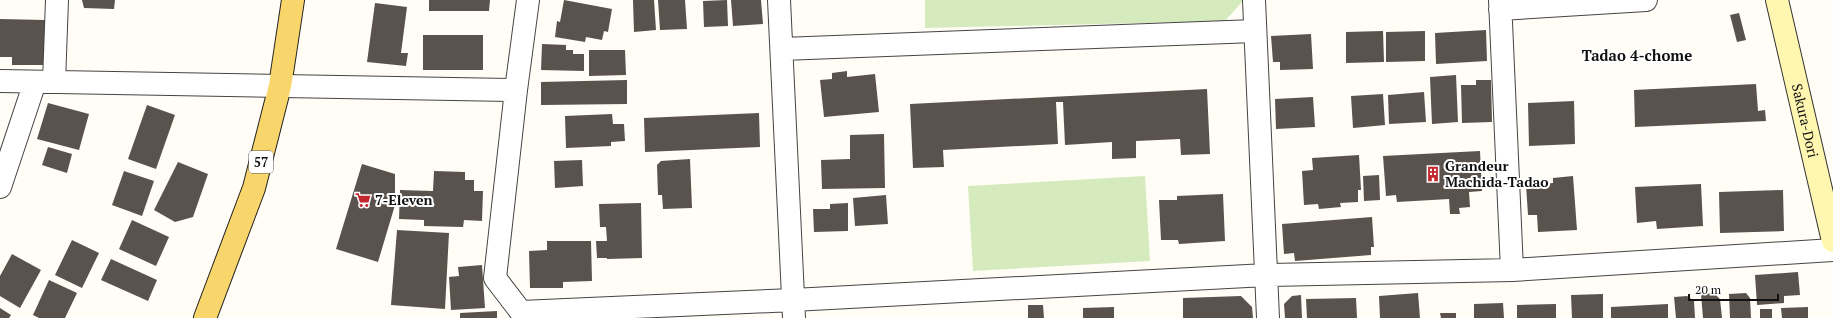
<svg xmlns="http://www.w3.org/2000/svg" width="1833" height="318" font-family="'PT Serif',serif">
  <rect width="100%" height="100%" fill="#fffdf5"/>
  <!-- green -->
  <path fill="#d5ebbd" d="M925,0H1242V2L1225,21L925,28Z
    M1145,176L1150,261L973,271L968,186Z"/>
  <!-- building -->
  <path fill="#5a524d" d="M82,0H115L114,9L84,8Z
    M429,0H490L489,11H429Z
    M564,0L612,9L608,32L604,31L602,40L586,37L585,42L555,37L557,21L560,22Z
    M633,0H654L656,30L634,32Z
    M658,0H685L687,29L660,30Z
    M727,0L728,26L704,27L703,1Z
    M731,0H761L763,24L733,26Z
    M375,3L407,7L401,53H408L406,66L367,62Z
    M1739,13L1746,40L1737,42L1730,15Z
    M0,19L45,20L44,65H12V57H0Z
    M1486,30L1487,61L1436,64L1435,33Z
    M1383,31L1384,62L1346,63V32Z
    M1425,31V61L1386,62V32Z
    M1311,34L1313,69L1280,70V62H1273L1271,36Z
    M423,35H483V70H423Z
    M542,44L566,45V50H573V54H584V71L541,70Z
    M589,50H625L626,75L589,76Z
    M847,71V77L875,74L879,112L824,117L820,80L832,79V73Z
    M1456,75L1458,122L1432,124L1430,77Z
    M627,80V104L541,105V82Z
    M1476,80H1491L1492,122L1462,123L1461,85H1476Z
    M1756,84L1758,111L1765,110L1766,121L1635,127L1634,90Z
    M1207,89L1210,154L1181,155L1180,139L1136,141V158L1112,159V142L1065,145L1063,102H1056L1058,144L943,150L944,167L913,168L910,104Z
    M1424,92L1426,122L1389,124L1388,95Z
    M1383,94L1385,125L1353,128L1351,96Z
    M1313,97L1315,127L1276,129L1275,99Z
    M1574,101L1575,144L1529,146L1528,103Z
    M48,103L89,114L79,150L37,139Z
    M147,105L175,115L156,169L128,159Z
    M759,113L760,147L645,152L644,118Z
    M612,114L613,124H624L625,141L611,142V146L566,148L565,116Z
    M884,134L885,188L822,189L821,160L850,159V135Z
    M48,147L72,154L67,173L42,165Z
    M1480,151L1482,191L1469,192L1470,207L1459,208L1460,214H1450L1449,199L1397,202L1396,195L1386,196L1383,156Z
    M1359,155L1361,190H1358V202L1340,203L1341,207L1319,209L1318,204L1304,205L1302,171L1313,170L1312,158Z
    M690,159L692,208L663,209L662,195H658L657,165L661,161Z
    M582,160L583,186L555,188L554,161Z
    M178,162L208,174L193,217L175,222L154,210Z
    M362,164L395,174V205L378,262L336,249Z
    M124,171L154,181L142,216L112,205Z
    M434,171L465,172V180H474V191H483L482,221L464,220L463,227L424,226V220L399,219L400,190L433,191Z
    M1379,175L1380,200L1364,201L1363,176Z
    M1573,176L1577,230L1538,232L1537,215H1528L1526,185L1553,183V178Z
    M1701,184L1703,226L1657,229L1656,221L1637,223L1635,187Z
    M1783,190L1784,231L1720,233L1719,192Z
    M1223,194L1225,241L1179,244L1178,240H1161L1159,200H1177V196Z
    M886,195L888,224L855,226L853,198Z
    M641,203L642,258L607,259V258H597L596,241H607L606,227H600L599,204Z
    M848,203V231L814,232L813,209H830V204Z
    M1372,217L1374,247H1371V255L1295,261L1294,253L1284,254L1282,224Z
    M132,220L169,237L156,266L119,249Z
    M397,230L449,233L445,309L391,305Z
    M72,240L99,253L82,288L55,275Z
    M547,241H591L592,281L563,282V288H530L529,251L547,250Z
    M12,254L41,270L20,308L0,296V276Z
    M111,259L157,280L148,301L101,280Z
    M482,265L485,308L451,310L449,277L459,276L458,267Z
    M1798,272L1800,295L1784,296V303L1757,305L1755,275Z
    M49,280L77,293L65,318H39L33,315Z
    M1418,293L1420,318H1380L1379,296Z
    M1714,293L1720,299L1722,318H1703L1701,294Z
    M1746,293L1750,298L1751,318H1730L1729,294Z
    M1603,294V318H1572L1571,295Z
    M1301,295L1302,318H1285L1284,304L1292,296Z
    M1241,296L1252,307L1253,318H1183V298Z
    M1687,296L1694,301L1695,318H1676L1674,297Z
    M1356,298L1357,318H1307L1306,299Z
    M1503,303L1504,318H1474V304Z
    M1556,304V318H1517V305Z
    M1668,304V318H1611V307Z
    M1028,305H1043L1044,318H1028Z
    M1114,307V318H1083V308Z
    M1808,307V318H1782L1781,308Z
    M0,308L11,315L9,318H0Z
    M1760,309H1772V318H1760Z
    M497,311V318H460V313Z
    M1440,313H1456V318H1441Z"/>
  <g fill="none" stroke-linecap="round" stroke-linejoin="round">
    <defs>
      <path id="street" d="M528,0L516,90L495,278L521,312L793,300L1266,275L1512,270L1833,250
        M779,0L794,318
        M1254,0L1268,318
        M1500,0L1512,270
        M1500,9L1646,0
        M782,49L1255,31
        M0,81L516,90
        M54,82L57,0
        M0,187L35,82"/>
      <g id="secondary">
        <path id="s1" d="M1777,0L1833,241"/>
      </g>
      <path id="primary" d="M205,318L254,188L280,86L293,0"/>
    </defs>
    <!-- street casing -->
    <use href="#street" stroke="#444" stroke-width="24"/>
    <!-- secondary casing -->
    <use href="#secondary" stroke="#333" stroke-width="24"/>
    <!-- primary casing -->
    <use href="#primary" stroke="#222" stroke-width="24"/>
    <!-- street -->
    <use href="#street" stroke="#fff" stroke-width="22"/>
    <!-- secondary -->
    <use href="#secondary" stroke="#fff6b0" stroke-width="22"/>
    <!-- primary -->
    <use href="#primary" stroke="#f9d66b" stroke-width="22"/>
  </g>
  <!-- icons -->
  <defs>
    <symbol id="building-bare" viewBox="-9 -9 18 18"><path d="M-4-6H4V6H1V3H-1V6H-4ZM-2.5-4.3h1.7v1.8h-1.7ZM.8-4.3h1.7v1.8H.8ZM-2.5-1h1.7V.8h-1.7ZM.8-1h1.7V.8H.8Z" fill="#c4262e" stroke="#fff" stroke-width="2.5" paint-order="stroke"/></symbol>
    <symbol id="supermarket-bare" viewBox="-9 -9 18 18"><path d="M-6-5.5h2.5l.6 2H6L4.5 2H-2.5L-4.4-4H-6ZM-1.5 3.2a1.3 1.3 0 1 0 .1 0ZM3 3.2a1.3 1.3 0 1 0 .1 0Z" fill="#c4262e" stroke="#fff" stroke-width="2.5" paint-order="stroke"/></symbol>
  </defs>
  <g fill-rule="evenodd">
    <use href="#building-bare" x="1422" y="163" width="22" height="22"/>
    <use href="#supermarket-bare" x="352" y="189" width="22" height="22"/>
  </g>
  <g text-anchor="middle" stroke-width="4" stroke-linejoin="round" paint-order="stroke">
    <!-- shield labels -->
    <rect fill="#fff" stroke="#585858" stroke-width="1" x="249" y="151" width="24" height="22" rx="3"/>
    <g font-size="13" font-weight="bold" fill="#111">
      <text x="261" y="167">57</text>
    </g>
    <!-- street labels -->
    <g font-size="14" fill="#111" stroke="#fff">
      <text dy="5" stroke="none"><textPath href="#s1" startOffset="124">Sakura-Dori</textPath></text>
    </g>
    <!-- poi labels -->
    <g font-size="14" font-weight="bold" fill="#111" stroke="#fff" text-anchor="start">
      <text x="1445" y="171">Grandeur<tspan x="1445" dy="16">Machida-Tadao</tspan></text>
      <text x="375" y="205">7-Eleven</text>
    </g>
    <!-- neighbourhood labels -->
    <g font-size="15" font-weight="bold" fill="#111" stroke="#fff">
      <text x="1637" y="61">Tadao 4-chome</text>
    </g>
  </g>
  <!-- scale -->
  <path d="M1689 294v6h89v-6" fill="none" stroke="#111111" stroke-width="2"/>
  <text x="1695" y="294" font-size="12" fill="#111111" stroke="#ffffff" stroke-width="3" paint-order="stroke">20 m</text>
</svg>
